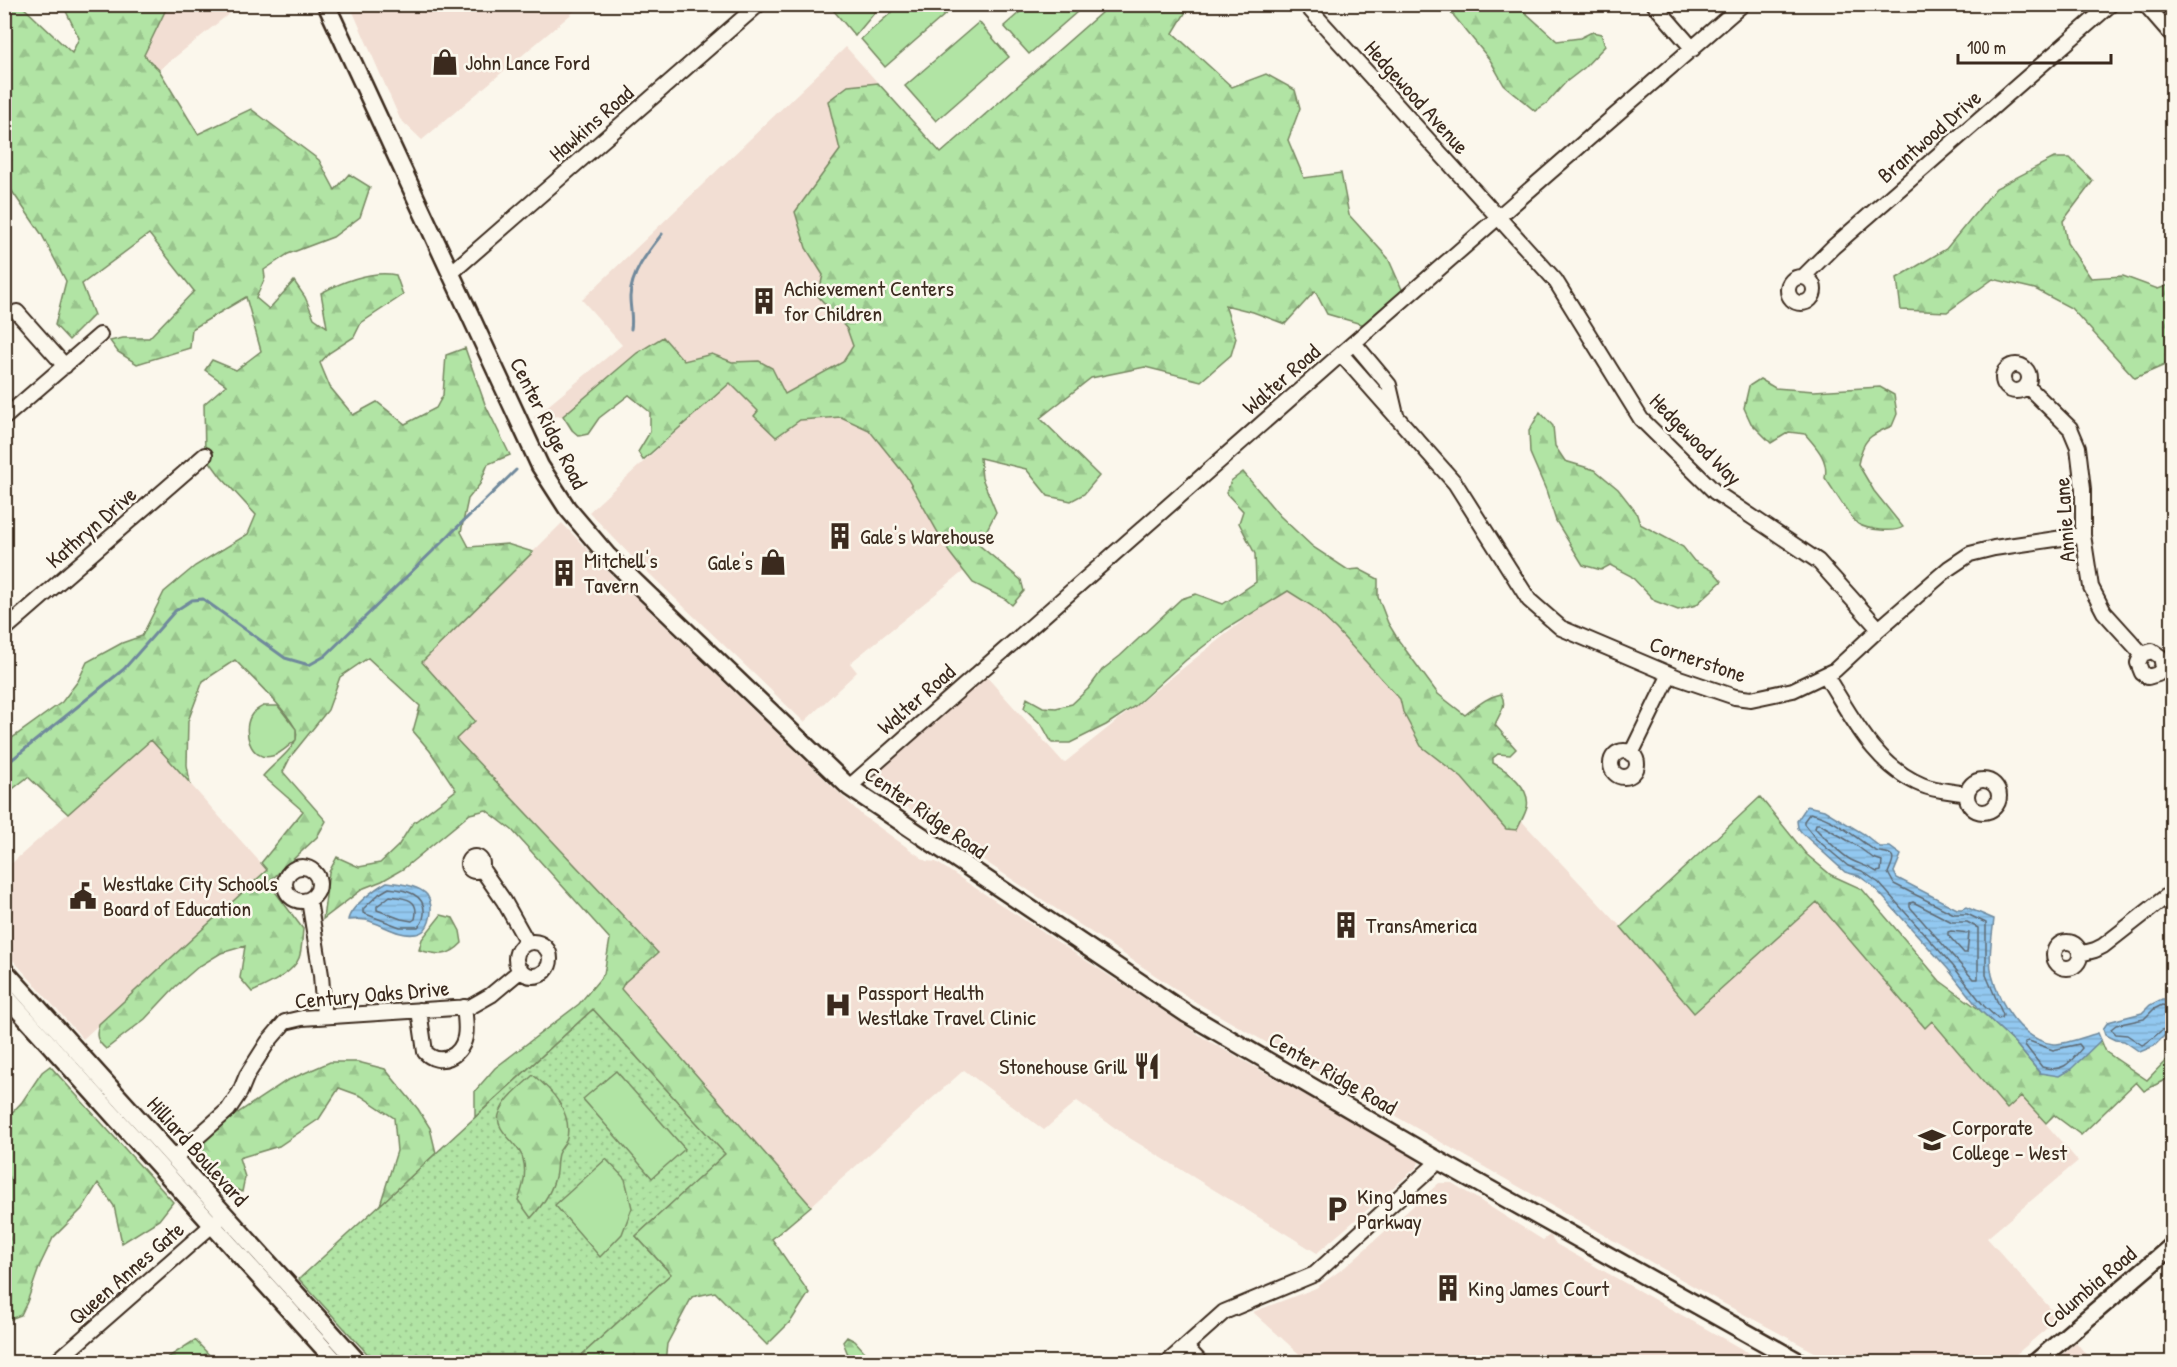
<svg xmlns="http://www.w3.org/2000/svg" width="2177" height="1367" font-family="'Patrick Hand',sans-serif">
  <defs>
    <pattern id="grass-dots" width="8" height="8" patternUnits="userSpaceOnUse" patternTransform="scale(1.5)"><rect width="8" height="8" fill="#b1e4a4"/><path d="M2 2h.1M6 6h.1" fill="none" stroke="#99c48d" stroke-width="1.8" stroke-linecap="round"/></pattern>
    <pattern id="forest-firs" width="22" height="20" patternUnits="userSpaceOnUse" patternTransform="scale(1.5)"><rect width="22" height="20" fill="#b1e4a4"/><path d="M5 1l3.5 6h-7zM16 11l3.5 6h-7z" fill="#99c48d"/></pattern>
    <pattern id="water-rules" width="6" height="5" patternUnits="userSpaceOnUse" patternTransform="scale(1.5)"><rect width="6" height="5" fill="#92c8f0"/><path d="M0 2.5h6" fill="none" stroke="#7faccd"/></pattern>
  </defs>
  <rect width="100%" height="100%" fill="#fbf7ec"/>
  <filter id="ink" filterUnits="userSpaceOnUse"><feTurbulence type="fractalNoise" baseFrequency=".0167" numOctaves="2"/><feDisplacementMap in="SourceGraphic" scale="12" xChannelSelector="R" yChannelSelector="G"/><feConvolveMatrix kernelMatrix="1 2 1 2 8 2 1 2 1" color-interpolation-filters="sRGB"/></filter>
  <g filter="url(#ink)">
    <!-- built -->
    <path fill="#f2ded3" d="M168,5H240L159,70L144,55Z
      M350,5H582L422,140L400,119Z
      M846,47L878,83L848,86L840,150L795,212L806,248L823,275L818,296L847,329L853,346L843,362L785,395L772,368L759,361L732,362L712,354L684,361L668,342L637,353L563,416L533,418L622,345L582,300Z
      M730,382L758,411L776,437L800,420L841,417L869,430L906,476L949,552L964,571L850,663L857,672L804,722L633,558L589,512Z
      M562,523L625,589L626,588L862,815L926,861L936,862L1207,1040L1417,1158L1419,1162L1417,1167L1317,1253L1128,1137L1077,1101L1044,1130L964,1070L811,1206L620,989L625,982L658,952L455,739L475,722L422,662Z
      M1295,579L1621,927L1694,1013L1817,902L1925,1028L1932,1020L2007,1108L2021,1095L2078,1161L1987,1238L2059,1318L2007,1362H1833L1721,1302L1192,1000L925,821L876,782L879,767L985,675L1064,763Z
      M151,740L267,870L83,1039L5,951L4,870Z
      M1439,1183H1452L1543,1240L1550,1235L1556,1244L1763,1361L1308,1362L1253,1312L1316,1288L1345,1267Z
      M2076,1342L2092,1362H2054Z"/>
    <!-- grass -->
    <path fill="url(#grass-dots)" stroke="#768761" stroke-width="1.5" d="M593,1009L726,1154L636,1236L671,1274L574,1362H375L299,1279Z"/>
    <!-- forest -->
    <path fill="url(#forest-firs)" stroke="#768761" stroke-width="1.5" d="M21,5L72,53L79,38L63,5H168L144,55L159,70L198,134L251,109L319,160L335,190L349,174L370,187L360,217L333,237L288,254L264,270L265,278L256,298L269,309L294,281L305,297L314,318L327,327L321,293C342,282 372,270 396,275L403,295L361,323L354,337L329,353L320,363L330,387L353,415L377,402L405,424L436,408L443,395L446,355L465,348L485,404L510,455L488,464L480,484L468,499L461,532L469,547L507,544L533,552L422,662L475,721L456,739L658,953L625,982L621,989L811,1206L772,1239L809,1293L791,1321L767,1345L715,1292L692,1297L667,1344L665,1362H574L671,1274L636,1236L725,1154L593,1009L475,1117V1091L495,1068L579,1004L604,974L610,939L512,830L486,810L470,814L403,869L382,881L364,888L323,919L329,872L337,857L359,867L380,863L398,846L412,824L456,790L430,751L413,731L420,706L368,658L340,677L328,710L291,756L283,772L326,821L317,837L270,881L273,889L303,929C302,938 302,950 299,958C293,973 266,986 252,992L240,978L245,946L221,953L198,967L175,987L145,1019L106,1049C97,1041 95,1036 99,1024L267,870L261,863L303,811L263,776C272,765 291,752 295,741C297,737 297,732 295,728C283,706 253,679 235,660L203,681L188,721L187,765L190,783L151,740L68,814L28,777L5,795L4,744L62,702L78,681L87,662L122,643L142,636L164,592L195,566L248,534L256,515L221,477L205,455L204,404L226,385L205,370L212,360L236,370L261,351L246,297L192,329L190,348L137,364L118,352L110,341L123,338H149L194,291L149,234L82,284L94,315L69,340L55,325L66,281L42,235L5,181V11Z
      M1110,5H1190L1173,33L1232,87L1266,74L1295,90L1300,108L1288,140L1304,178L1341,173L1349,215L1388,258L1405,296L1368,326L1327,314L1315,291L1285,324L1253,312L1225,305L1236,338L1231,355L1201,381L1145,367L1091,378L1040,418L1099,476L1084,494L1071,501L1048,496L1026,469L980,458L982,478L996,512L979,545L1021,580L1024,591L1012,605L1005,599L973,583L949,552L906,476L869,430L841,417L800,420L776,437L754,416L758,411L730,383L643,460L638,452L650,432V412L629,395L599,418L588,434L579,436L572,430L563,416L637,353L663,337L684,361L712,354L732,362L759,361L772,368L785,394L843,362L853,346L847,329L818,296L823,275L806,248L795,212L840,150L828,101L848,86L878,83L941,153Z
      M1445,5H1517L1557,41L1580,38L1592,32L1601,34L1605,46L1584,68L1566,82L1547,103L1535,111L1504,85L1490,60Z
      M2054,158H2070L2093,181L2063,221L2067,243L2091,278L2123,276L2158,289L2172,284V362L2135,378L2071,308L2035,289L1993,279L1947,312L1901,310L1897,278L1946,249L1996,188Z
      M1760,379L1775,388L1814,391L1880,387L1894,395L1897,414L1892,426C1869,435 1863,439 1858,464L1874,491L1903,527C1894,533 1868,530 1858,524C1850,518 1832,487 1825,478C1829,459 1816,447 1805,434L1789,432L1771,443L1751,423L1744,408L1749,386Z
      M1540,412L1553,426L1555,446L1565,461L1595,470L1618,489L1636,512L1640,524L1683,547L1694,561L1713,571L1722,581L1696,605L1678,610L1655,601L1631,576L1610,565L1601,570L1583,565L1556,521L1546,490L1530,453L1529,431Z
      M1243,472L1280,516L1313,547L1348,570L1359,569L1378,579V597L1388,623L1399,641L1438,694L1465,715C1477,706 1486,697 1501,694C1508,707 1499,713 1495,725L1516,749L1510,755L1498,754L1493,758V763C1508,771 1531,788 1527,807C1525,815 1520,823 1517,830L1506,829L1462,778L1421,746L1403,712L1400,699L1336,629L1312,606L1288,591L1226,629L1186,660L1135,706L1106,725L1070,743H1052L1042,725L1024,708L1027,698L1043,707L1056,708L1072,704L1089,688L1102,670L1120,656L1181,599L1196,594L1223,604L1256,582L1255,554L1239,523L1243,511L1226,493L1231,481Z
      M1760,797L1806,854L1831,875L1862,889L1940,981L1980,1010L2015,1043L2040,1073L2086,1053L2101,1040L2106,1052L2147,1080L2172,1054V1076L2144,1091L2136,1082L2081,1135L2054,1115L2046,1123L2021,1096L2007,1109L1932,1021L1925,1028L1817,902L1694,1013L1621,927Z
      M441,915L453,918L460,931L462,943C448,958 438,955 419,950L422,939Z
      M330,1062H358L385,1069L418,1109L430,1128L436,1153L380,1205L397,1151L394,1118L361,1096L339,1088L319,1119L279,1146L239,1158L245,1177L242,1192L218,1181L201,1160L204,1140L221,1124L286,1081Z
      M50,1066L173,1202L159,1220L122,1243L114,1206L98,1183L82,1209L53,1238L40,1265L27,1302L21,1315L5,1321V1120L22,1102L42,1072Z
      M533,1075C552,1090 572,1112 567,1138C566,1144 560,1148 558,1154C556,1161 557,1170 555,1177C552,1191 541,1207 531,1218L518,1200C523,1188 527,1173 523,1159C520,1144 494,1131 499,1115C504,1098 521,1087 533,1075Z
      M847,1337L855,1341L874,1362H851L843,1342Z
      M195,1340L216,1362H161Z"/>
    <!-- garden -->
    <path fill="#b1e4a4" stroke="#768761" stroke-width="1.5" d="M829,5H881L855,36Z
      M900,5H956L885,67L861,39Z
      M1028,5V4L1085,5L1029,54L1004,26Z
      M979,22L1009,57L936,121L905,86Z
      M263,706H278L296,729V740C290,744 280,755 272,756C250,762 241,729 252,714C254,711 260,708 263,706Z
      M616,1071L685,1149L652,1178L583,1099Z
      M606,1159L625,1179L632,1208L622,1234L600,1257L555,1205Z"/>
    <!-- water -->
    <path fill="url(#water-rules)" stroke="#6f899c" stroke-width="1.5" d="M1807,806L1824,810L1864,834L1880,847H1890L1901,855L1894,872L1897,878L1957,909H1962L1966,907L1994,919C1992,937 1988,958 1992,975C1999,1003 2021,1040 2053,1044C2063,1045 2087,1036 2098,1033L2101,1040L2071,1069L2059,1076L2040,1073L2015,1043L1980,1010L1948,969L1874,887L1859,876L1845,872L1802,833L1798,828L1797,821Z
      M387,882C400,884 418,885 427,895C435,906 431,932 416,934C398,937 383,924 366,920C361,919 353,920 348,920C350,907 376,888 387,882Z
      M2162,999H2167L2172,1003V1028L2154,1046L2140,1052L2124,1041L2115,1040L2105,1035L2103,1029L2108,1022L2142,1013L2150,1005Z"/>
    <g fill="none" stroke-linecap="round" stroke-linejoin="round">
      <!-- shore -->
      <path stroke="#5e6972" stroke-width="1.5" d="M1810,813C1834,818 1855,837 1874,850C1880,854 1888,851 1892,856C1895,859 1890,868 1888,873L1894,884L1954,914H1967L1986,923V975L2003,1015L2002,1018L1998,1019L1984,1006L1953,966L1879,883L1862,871L1848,866L1816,839L1804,824V821Z
        M1816,824H1820L1857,846L1873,858L1882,861L1881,871L1877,872C1866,865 1861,865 1851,860C1839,853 1825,838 1815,828Z
        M389,888C406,890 426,894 424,914C423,921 422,923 418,927H400L363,913V909L379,894Z
        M390,896C406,898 420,899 415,919L412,921L401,919L377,910V906Z
        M1913,902L1952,922H1967L1978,928V979H1973L1910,907V903Z
        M1951,931L1969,933L1967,953H1964L1948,935V932Z
        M2172,1007L2162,1005L2154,1009L2144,1019L2116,1025L2111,1029L2116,1034L2127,1035L2142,1045C2153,1041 2161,1027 2172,1025
        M2029,1041L2053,1050L2079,1044L2082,1048C2070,1063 2063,1073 2042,1067L2025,1045V1042Z"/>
      <!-- stream -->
      <path stroke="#6f899c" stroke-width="3" d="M631,329C633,318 630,308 630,297C631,273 648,252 662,234
        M4,766L124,669L175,611L192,600L203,599L285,658L309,665L325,656L516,470"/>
      <defs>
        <path id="minor" d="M1305,4L1555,280L1641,419L1715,492L1818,561L1879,629
          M1654,4L1693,49
          M2145,4L2172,35
          M451,273L759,4
          M1803,277L1833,247L2111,4
          M1788 290a13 13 0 1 1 26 0a13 13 0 1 1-26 0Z
          M17,312L65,366
          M1354,343L1389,385L1396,415
          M1341,354L1455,483L1529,600L1561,628L1679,678L1735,697L1751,699L1793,690L1835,670L1879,629L1949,568L1970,554L1994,548L2083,535
          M2003 378a13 13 0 1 1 26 0a13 13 0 1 1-26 0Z
          M2027,386L2070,428L2078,447L2083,489V535L2091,587L2104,612L2142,654L2152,651L2161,657L2163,667L2158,674L2148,677L2142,673L2138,663L2142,654
          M4,418L100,335
          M4,630L205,455
          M1826,676C1852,717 1875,766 1922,785C1936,791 1953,791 1967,794
          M1611 764a13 13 0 1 1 26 0a13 13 0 1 1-26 0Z
          M1631,754L1670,674
          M1967 796a16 16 0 1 1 32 0a16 16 0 1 1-32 0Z
          M849,787L1341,354L1743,4
          M468 864a7 7 0 1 1 14 0a7 7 0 1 1-14 0Z
          M285 884a17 17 0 1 1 34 0a17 17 0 1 1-34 0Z
          M481,868L504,901L527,942
          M309,900L321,975L324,1016
          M516 959a17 17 0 1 1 34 0a17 17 0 1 1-34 0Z
          M2054 955a13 13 0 1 1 26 0a13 13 0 1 1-26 0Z
          M2080,954L2095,950L2103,946L2172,892
          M419,1010L425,1052C439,1067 461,1057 465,1037C467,1028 465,1016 464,1007
          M174,1158L228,1110L240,1092L247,1075L268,1042L285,1022L302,1018L470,1007L491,995L521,970
          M1186,1347L1200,1362
          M56,1362L219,1219
          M1168,1362L1224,1312L1315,1274L1439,1161"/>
        <path id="major" d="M326,4L540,466L567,508L607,555L849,787L1187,1014L1439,1161L1799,1362
          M4,970L358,1362
          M4,994L336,1362
          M2036,1362L2172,1246"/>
      </defs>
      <!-- minor casing -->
      <use href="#minor" stroke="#3b2a1e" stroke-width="18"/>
      <!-- major casing -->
      <use href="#major" stroke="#3b2a1e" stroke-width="21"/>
      <!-- minor -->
      <use href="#minor" stroke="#fbf7ec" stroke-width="14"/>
      <!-- major -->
      <use href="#major" stroke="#fbf7ec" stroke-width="16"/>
    </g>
  </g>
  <!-- icons -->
  <defs>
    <symbol id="shop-bare" viewBox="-9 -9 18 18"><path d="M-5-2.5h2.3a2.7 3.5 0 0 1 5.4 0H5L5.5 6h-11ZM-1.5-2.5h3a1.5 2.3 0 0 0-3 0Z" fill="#3b2a1e" stroke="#fbf7ec" stroke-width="2.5" paint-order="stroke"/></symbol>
    <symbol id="building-bare" viewBox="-9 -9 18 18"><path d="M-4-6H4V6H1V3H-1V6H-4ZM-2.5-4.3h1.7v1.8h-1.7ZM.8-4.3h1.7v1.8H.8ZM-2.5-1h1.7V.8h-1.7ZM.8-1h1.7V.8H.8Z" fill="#3b2a1e" stroke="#fbf7ec" stroke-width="2.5" paint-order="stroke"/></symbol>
    <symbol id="civic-bare" viewBox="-9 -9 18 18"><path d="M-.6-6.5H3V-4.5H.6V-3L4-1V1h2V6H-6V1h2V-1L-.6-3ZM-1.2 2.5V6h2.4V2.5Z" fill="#3b2a1e" stroke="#fbf7ec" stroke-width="2.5" paint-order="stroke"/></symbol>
    <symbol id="hospital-bare" viewBox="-9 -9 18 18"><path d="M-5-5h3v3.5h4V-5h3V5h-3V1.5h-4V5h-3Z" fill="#3b2a1e" stroke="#fbf7ec" stroke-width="2.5" paint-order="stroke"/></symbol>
    <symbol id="restaurant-bare" viewBox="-9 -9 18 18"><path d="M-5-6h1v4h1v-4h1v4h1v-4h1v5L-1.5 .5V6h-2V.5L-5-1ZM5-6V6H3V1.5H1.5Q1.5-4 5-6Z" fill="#3b2a1e" stroke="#fbf7ec" stroke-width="2.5" paint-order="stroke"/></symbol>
    <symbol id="university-bare" viewBox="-9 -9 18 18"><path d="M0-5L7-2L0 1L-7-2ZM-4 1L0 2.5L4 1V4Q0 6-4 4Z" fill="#3b2a1e" stroke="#fbf7ec" stroke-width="2.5" paint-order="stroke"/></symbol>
    <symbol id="parking-bare" viewBox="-9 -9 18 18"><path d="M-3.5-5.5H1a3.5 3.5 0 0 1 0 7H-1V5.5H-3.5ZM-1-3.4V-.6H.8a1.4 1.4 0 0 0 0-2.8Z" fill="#3b2a1e" stroke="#fbf7ec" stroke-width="2.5" paint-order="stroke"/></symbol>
  </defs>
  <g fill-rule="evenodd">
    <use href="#shop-bare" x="426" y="43" width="38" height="38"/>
    <use href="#building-bare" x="745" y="282" width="38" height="38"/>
    <use href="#building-bare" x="821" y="517" width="38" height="38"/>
    <use href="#shop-bare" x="754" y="543" width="38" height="38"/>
    <use href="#building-bare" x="545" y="554" width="38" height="38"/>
    <use href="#civic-bare" x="64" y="877" width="38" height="38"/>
    <use href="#building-bare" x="1327" y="906" width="38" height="38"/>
    <use href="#hospital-bare" x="819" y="986" width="38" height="38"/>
    <use href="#restaurant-bare" x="1128" y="1047" width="38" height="38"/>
    <use href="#university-bare" x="1913" y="1121" width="38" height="38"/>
    <use href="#parking-bare" x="1318" y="1190" width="38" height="38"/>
    <use href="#building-bare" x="1429" y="1269" width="38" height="38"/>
  </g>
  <g text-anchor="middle" stroke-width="5" stroke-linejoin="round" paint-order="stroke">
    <!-- poi labels -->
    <g font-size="22" fill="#3b2a1e" stroke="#fbf7ec" text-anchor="start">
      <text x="465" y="70">John Lance Ford</text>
      <text x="784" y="296">Achievement Centers<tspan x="784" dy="25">for Children</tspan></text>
      <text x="860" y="544">Gale's Warehouse</text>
      <text x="584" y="568">Mitchell's<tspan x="584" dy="25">Tavern</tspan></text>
      <text x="753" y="570" text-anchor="end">Gale's</text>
      <text x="103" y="891">Westlake City Schools<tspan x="103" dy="25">Board of Education</tspan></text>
      <text x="1366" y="933">TransAmerica</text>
      <text x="858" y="1000">Passport Health<tspan x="858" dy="25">Westlake Travel Clinic</tspan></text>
      <text x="1127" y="1074" text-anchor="end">Stonehouse Grill</text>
      <text x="1952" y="1135">Corporate<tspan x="1952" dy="25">College - West</tspan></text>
      <text x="1357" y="1204">King James<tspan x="1357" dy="25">Parkway</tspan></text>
      <text x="1468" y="1296">King James Court</text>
    </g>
    <!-- street labels -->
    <g font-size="22" fill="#3b2a1e" stroke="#fbf7ec">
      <text transform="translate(1417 97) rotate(48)" y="8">Hedgewood Avenue</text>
      <text transform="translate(591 123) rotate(-41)" y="8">Hawkins Road</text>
      <text transform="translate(1929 136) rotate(-41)" y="8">Brantwood Drive</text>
      <text transform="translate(1281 379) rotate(-41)" y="8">Walter Road</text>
      <text transform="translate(549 423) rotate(63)" y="8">Center Ridge Road</text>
      <text transform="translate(1696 439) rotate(45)" y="8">Hedgewood Way</text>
      <text transform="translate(2064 520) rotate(-94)" y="8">Annie Lane</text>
      <text transform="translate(91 527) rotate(-41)" y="8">Kathryn Drive</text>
      <text transform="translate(1698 659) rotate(19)" y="8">Cornerstone</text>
      <text transform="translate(916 699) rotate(-41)" y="8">Walter Road</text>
      <text transform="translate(926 812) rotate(35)" y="8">Center Ridge Road</text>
      <text transform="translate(372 994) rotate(-5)" y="8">Century Oaks Drive</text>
      <text transform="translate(1333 1073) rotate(30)" y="8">Center Ridge Road</text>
      <text transform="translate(198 1151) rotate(48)" y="8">Hilliard Boulevard</text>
      <text transform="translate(126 1273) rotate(-41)" y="8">Queen Annes Gate</text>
      <text transform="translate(2089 1287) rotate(-40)" y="8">Columbia Road</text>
    </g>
  </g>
  <!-- margin -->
  <rect width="2177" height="1367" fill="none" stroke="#fbf7ec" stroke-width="24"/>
  <rect x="12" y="12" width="2153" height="1343" fill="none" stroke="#3b2a1e" stroke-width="2" filter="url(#ink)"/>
  <!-- scale -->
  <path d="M1958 54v9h153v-9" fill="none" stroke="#3b2a1e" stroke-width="3"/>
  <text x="1967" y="54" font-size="18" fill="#3b2a1e" stroke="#fbf7ec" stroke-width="4.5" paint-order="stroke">100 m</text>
</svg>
